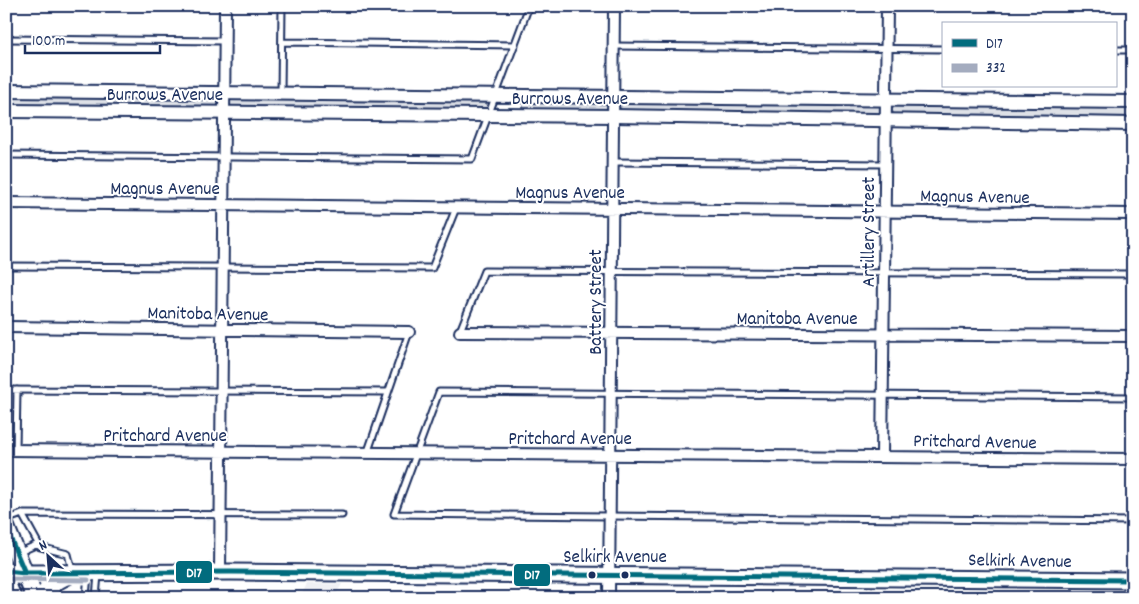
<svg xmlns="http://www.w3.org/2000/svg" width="1139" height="604" font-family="Dekko,sans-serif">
  <rect width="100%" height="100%" fill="#fff"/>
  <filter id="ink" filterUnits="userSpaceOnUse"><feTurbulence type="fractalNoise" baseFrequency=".02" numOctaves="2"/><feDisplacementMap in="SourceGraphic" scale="10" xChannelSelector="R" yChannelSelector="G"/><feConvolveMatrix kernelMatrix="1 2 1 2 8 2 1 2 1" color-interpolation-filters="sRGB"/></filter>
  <g filter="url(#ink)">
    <!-- built -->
    <path fill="#eff0f4" d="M307,584H342L334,598H300Z"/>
    <!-- grass -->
    <path fill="#dee1e7" stroke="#7c88a2" d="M6,96L209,98L217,101L219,104L216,107L6,106Z
      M232,99L486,102L488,109L232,108L229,103Z
      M524,101L607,103L608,110L521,112Z
      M622,103L879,106L881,110L879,115L620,110Z
      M895,106L1133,108V118L895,115L892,110Z"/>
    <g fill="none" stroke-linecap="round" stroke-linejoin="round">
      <defs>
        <path id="service" d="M6,39L225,41
          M282,42L515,45
          M614,46L943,49
          M1115,50H1133
          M281,93L282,6
          M6,155L472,159L529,6
          M614,162L885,164
          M6,266L432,268L456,208
          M460,331L484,271L1133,274
          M6,390L388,392
          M1133,397L439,392L394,514L1133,521
          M16,450L17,390
          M367,454L409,332
          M22,514L40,547L68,554L72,570
          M6,520L22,514L342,515
          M20,552L38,544
          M55,586L59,598
          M96,596L105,598
          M86,598L88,573
          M96,598L98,574"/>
        <path id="minor" d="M6,203L1133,214
          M6,327L409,332
          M460,332L1133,336
          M6,450L1133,459
          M882,457L887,6
          M220,573L225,6
          M609,598L614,6"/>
        <path id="tertiary" d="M6,91L1133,102
          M6,111L614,116L1133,124"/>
        <path id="secondary" d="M6,571L25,573L231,572L1133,580"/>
        <path id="primary" d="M6,527L35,598
          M6,581L13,598
          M43,598C47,584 61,579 73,573"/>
      </defs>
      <!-- service casing -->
      <use href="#service" stroke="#1b2f5e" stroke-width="9"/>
      <!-- minor casing -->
      <use href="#minor" stroke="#1b2f5e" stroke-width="14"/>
      <!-- tertiary casing -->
      <use href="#tertiary" stroke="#1b2f5e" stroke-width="16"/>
      <!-- secondary casing -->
      <use href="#secondary" stroke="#1b2f5e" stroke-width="19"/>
      <!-- primary casing -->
      <use href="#primary" stroke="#1b2f5e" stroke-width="20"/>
      <!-- service -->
      <use href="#service" stroke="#fff" stroke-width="5"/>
      <!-- minor -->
      <use href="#minor" stroke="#fff" stroke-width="10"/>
      <!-- tertiary -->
      <use href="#tertiary" stroke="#fff" stroke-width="12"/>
      <!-- secondary -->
      <use href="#secondary" stroke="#fff" stroke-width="15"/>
      <!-- primary -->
      <use href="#primary" stroke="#fff" stroke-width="16"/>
      <defs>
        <path id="bus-1" d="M6,528L25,573
          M6,571L25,573L231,572L1133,580"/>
        <path id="bus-2" d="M6,579L88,580"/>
      </defs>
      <!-- bus-1 casing -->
      <use href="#bus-1" stroke="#fff" stroke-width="9"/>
      <!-- bus-2 casing -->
      <use href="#bus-2" stroke="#fff" stroke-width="9"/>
      <!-- bus-1 -->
      <use href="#bus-1" stroke="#026c7e" stroke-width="5"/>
      <!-- bus-2 -->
      <use href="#bus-2" stroke="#a4acbf" stroke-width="5"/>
    </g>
  </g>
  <!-- markers -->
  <g fill="#1b2f5e" stroke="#fff" stroke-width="2">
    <circle cx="592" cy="575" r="4.5"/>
    <circle cx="625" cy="575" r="4.5"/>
  </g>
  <g text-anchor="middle" stroke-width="4" stroke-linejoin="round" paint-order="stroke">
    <!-- street labels -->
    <g font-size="19" fill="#1b2f5e" stroke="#fff">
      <text x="165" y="100">Burrows Avenue</text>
      <text x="570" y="104">Burrows Avenue</text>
      <text x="165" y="194">Magnus Avenue</text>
      <text x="570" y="198">Magnus Avenue</text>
      <text transform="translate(975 195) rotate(1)" y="7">Magnus Avenue</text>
      <text transform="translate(867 232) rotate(-90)" y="7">Artillery Street</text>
      <text transform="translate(594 302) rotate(-90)" y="7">Battery Street</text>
      <text transform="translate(208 312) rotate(1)" y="7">Manitoba Avenue</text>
      <text x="797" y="324">Manitoba Avenue</text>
      <text x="165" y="441">Pritchard Avenue</text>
      <text x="570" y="444">Pritchard Avenue</text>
      <text transform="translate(975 440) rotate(1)" y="7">Pritchard Avenue</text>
      <text x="615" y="562">Selkirk Avenue</text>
      <text transform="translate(1020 559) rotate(1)" y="7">Selkirk Avenue</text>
    </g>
  </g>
  <g stroke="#fff" stroke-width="2">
    <rect x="175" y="560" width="38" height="24" rx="5" fill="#026c7e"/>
    <rect x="513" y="563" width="38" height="24" rx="5" fill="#026c7e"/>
  </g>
  <g font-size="14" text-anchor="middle" font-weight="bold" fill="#fff">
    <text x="194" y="577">D17</text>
    <text x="532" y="579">D17</text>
  </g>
  <!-- margin -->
  <rect width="1139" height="604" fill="none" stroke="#fff" stroke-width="25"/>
  <rect x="12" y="12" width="1114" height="579" fill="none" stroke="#1b2f5e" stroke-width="2" filter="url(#ink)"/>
  <!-- legend -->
  <rect x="942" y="22" width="175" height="65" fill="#ffffff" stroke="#a4acbf"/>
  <rect x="952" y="39" width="25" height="8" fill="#026c7e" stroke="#a4acbf"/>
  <text x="986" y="48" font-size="15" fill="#1b2f5e">D17</text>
  <rect x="952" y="64" width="25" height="8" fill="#a4acbf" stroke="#a4acbf"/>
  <text x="986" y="72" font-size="15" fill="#1b2f5e">332</text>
  <!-- north arrow -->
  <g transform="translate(48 556) rotate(334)" stroke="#ffffff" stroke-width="4" paint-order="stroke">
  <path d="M0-4L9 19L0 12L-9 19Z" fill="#1b2f5e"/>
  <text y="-8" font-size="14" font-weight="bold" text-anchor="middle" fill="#1b2f5e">N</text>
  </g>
  <!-- scale -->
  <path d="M25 45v8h135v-8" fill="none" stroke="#1b2f5e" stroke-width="2.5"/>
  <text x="32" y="45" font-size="15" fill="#1b2f5e" stroke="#ffffff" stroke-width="4" paint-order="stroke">100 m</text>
</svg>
